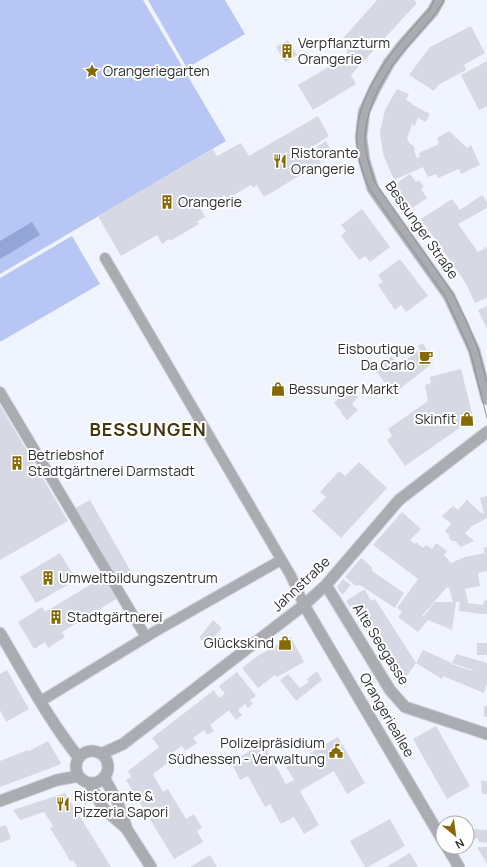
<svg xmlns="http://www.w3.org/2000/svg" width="487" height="867" font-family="Manrope,sans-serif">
  <rect width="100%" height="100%" fill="#f0f4fe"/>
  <!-- green -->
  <path fill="#b7c6f4" d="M0,0H143L226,141L0,274Z
    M148,0H225L245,34L187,68Z
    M72,236L100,284L0,342V278Z"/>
  <!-- water -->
  <path fill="#94a5d8" d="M32,222L40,235L0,259V241Z"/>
  <!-- building -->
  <path fill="#d6d9e3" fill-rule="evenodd" d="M377,0H414L417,3L351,75L356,84L313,110L298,85L342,59L348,52L338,44Z
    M471,26L485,53L464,65L466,70L438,85L434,91L409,75L430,47Z
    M288,40L297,55L285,62L276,47Z
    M487,61V106L479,110L461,75Z
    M397,89L409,94L406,100L412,103L411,104L430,114L426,122L418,118L415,126L412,124L407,139L410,144L413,145L415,149L414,151L417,158L420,157L419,154L421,152L439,144L437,138L449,131L467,148L471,145L480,165L461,174L459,169L438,178L436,174L428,177L423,167L394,180L383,154L380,132L385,110Z
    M318,116L329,136L312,147L321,163L264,197L257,185L253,188L251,185L227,199L225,195L201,209L205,217L197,222L199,224L170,241L169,239L162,244L157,235L121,256L98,216L213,149L217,156L241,143L249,156Z
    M326,141L331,150L321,156L316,147Z
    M410,174L416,182L419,180L424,187L421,189L427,198L411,209L394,185Z
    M482,195L487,202V208L458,224L478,252L487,247V298L475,303L465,282L421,219L452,199L460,210Z
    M362,209L390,247L370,262L365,256L359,260L341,236L346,231L341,225Z
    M400,259L428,296L406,312L401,305L395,310L378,285L383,282L378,275Z
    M487,306V329L478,310Z
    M423,343L433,363L393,394L375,369L392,356L399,366L420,349L418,346Z
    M461,369L473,417L458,429L405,466L387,440L392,436L388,429L428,401L425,385L431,383L430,377Z
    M350,387L358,397L352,404L358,410L347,420L341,413L342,412L334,403Z
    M0,405L68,521L0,560Z
    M359,462L387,488L341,538L312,511L326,497L320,492L339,471L345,476Z
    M487,496V518L472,526L465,533L474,541L461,547L455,541H452L449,538V535L445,531L451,524L442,516L453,506L458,510L467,500L481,513H484L480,498Z
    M90,500L133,575L118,584L75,508Z
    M402,512L421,529L410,540L415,544L416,542L423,548L426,545L432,549L436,543L447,551L444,555L451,563L465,557L485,553L483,548L487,547V571L478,573L480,586L465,589L468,603L483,605L484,601L487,600V614H482L459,611L460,602H456L452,630L428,620L418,632L398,617L402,612L397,608L418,579L373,545ZM447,587L449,588L453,602H435L423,617L422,616Z
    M60,553L76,580L36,603L20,577Z
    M361,558L372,567V571L404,593L395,608L360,585L356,586L345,577Z
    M105,576L118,598L62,632L65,637L48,648L45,642L34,649L18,622L42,607L45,612Z
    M343,579L351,585L342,595L337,587Z
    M363,590H365L371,601L375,599L416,663L401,685L374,644L355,611L353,612L346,601Z
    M213,620L222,628L208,645L199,638Z
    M291,637L304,662L277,677L275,675L258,688L242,668L259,655Z
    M477,643H487V655H477Z
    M423,650L452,663L451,664L473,671V670L452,663L456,654L487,663V684L484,693L443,676L442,679L416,663Z
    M7,670L29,709L6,722L0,710V674Z
    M317,671L322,680L296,701L280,680L288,674L300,688L309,682L307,679Z
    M237,672L256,696L250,700L253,704L248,708L245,704L238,710L242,715L236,720L229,710L210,725L214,731L207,735L204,730L193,738L197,743L185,751L182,746L166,757L169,762L153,774L163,792L168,789L186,819L194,814L202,828L197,831L203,842L174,859L126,780L131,777L128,771L159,747L152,738L214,690L219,698L225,694L219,686Z
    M484,706H487V717H484Z
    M436,726L470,786L447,799L413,739Z
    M338,737L365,783L347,794L334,771L300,791L319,825L304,834L294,817L281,824L270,804L265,807L248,776L240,780L231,762L263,743L286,784L294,780L286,767Z
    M48,741L61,763L59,765L0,787V761L28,750L29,751Z
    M481,781H487V794H482Z
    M65,793L92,836L111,867H77L73,860L70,861L65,852L50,828L53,826L44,812L20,820L13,810Z
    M390,819L405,846L368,867H365L350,841Z
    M6,825L11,839L0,843V827Z
    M471,829L487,830V843L479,842L477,838L473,840L468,831Z
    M477,847H487V864Z
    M410,853L418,867H386Z
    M210,855L217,867H190Z"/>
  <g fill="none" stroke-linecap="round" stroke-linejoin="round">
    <defs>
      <path id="service" d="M105,258L291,576L304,605
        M0,392L146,637
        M41,701L156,631L281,560"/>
      <path id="minor" d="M439,0L433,11L402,46L389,63L375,88L364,112L361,137L364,160L373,189L449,296L474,350L487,399
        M326,585L390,690L405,707L487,734
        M304,605L443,841
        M0,633C25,675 48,719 79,758
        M76 767a16 16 0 1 1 32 0a16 16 0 1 1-32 0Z
        M101,754L123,744L304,605L326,585L399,500L487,432
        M104,777L117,801L126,826
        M89,783L104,809L126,828
        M0,801L57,780L79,776
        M447,847L459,867"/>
      <path id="tertiary" d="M126,828L151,867"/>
    </defs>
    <!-- service casing -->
    <use href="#service" stroke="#cdd1da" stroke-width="12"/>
    <!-- minor casing -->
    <use href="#minor" stroke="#cdd1da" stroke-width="13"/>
    <!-- tertiary casing -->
    <use href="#tertiary" stroke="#cdd1da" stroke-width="13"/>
    <!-- service -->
    <use href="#service" stroke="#abacb1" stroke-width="10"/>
    <!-- minor -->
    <use href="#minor" stroke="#abacb1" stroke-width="11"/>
    <!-- tertiary -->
    <use href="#tertiary" stroke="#abacb1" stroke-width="11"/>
    <!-- tram -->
    <path stroke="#8f9198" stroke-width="1" d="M434,0L430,9C400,41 359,87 357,133C356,144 358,155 361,166C364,175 366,183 371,191L445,296L470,351L487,418
      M444,0C434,18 419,32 406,48C385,72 367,104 365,136C364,151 370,167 374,181L453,294L466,320L478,349L487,383"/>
  </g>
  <!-- icons -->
  <defs>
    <symbol id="building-bare" viewBox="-9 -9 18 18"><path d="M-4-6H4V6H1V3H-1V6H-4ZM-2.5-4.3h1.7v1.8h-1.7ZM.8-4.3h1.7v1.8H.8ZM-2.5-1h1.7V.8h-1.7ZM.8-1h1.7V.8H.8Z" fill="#856903" stroke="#fff" stroke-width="2.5" paint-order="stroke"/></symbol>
    <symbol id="sight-bare" viewBox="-9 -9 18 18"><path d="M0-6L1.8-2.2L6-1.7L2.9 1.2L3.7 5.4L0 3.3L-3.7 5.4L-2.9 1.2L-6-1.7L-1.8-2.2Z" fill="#856903" stroke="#fff" stroke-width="2.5" paint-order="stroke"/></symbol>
    <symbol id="restaurant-bare" viewBox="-9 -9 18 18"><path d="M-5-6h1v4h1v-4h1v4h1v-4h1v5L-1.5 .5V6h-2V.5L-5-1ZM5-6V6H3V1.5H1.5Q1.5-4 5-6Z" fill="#856903" stroke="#fff" stroke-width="2.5" paint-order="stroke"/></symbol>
    <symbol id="cafe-bare" viewBox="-9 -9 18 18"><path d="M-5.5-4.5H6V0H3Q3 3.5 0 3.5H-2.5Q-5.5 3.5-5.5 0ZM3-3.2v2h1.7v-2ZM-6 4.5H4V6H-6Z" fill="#856903" stroke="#fff" stroke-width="2.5" paint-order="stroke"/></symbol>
    <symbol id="shop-bare" viewBox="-9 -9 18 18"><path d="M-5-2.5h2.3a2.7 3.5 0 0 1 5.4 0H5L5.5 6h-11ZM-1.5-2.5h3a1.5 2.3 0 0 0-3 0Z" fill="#856903" stroke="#fff" stroke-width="2.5" paint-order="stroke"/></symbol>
    <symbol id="civic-bare" viewBox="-9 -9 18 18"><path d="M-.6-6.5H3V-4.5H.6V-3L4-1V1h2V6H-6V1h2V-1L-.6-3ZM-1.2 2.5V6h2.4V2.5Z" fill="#856903" stroke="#fff" stroke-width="2.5" paint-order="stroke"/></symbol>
  </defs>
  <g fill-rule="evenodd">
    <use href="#building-bare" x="277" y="41" width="20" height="20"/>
    <use href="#sight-bare" x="82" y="61" width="20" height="20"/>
    <use href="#restaurant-bare" x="270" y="151" width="20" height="20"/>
    <use href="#building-bare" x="157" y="192" width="20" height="20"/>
    <use href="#cafe-bare" x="416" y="347" width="20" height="20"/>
    <use href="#shop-bare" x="268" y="379" width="20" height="20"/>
    <use href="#shop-bare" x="457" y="409" width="20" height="20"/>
    <use href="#building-bare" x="7" y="453" width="20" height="20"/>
    <use href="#building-bare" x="38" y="568" width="20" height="20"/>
    <use href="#building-bare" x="46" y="607" width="20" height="20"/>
    <use href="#shop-bare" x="275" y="633" width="20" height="20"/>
    <use href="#civic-bare" x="326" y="741" width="20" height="20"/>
    <use href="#restaurant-bare" x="53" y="794" width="20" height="20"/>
  </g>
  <g text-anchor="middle" stroke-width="4" stroke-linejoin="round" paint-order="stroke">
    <!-- poi labels -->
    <g font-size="14" fill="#2f3034" stroke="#fff" text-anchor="start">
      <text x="298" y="48">Verpflanzturm<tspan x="298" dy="16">Orangerie</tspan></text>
      <text x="103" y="76">Orangeriegarten</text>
      <text x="291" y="158">Ristorante<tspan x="291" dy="16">Orangerie</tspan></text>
      <text x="178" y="207">Orangerie</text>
      <text x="415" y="354" text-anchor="end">Eisboutique<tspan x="415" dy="16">Da Carlo</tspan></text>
      <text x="289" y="394">Bessunger Markt</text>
      <text x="456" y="424" text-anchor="end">Skinfit</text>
      <text x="28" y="460">Betriebshof<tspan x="28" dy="16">Stadtgärtnerei Darmstadt</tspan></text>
      <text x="59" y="583">Umweltbildungszentrum</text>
      <text x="67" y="622">Stadtgärtnerei</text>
      <text x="274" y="648" text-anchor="end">Glückskind</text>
      <text x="325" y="748" text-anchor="end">Polizeipräsidium<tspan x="325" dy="16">Südhessen - Verwaltung</tspan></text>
      <text x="74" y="801">Ristorante &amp;<tspan x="74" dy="16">Pizzeria Sapori</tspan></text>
    </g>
    <!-- street labels -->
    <g font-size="14" fill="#2f3034" stroke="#fff">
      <text transform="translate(422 230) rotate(55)" y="5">Bessunger Straße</text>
      <text transform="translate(301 584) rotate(-43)" y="5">Jahnstraße</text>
      <text transform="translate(381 644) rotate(58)" y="5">Alte Seegasse</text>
      <text transform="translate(387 715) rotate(60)" y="5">Orangerieallee</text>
    </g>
    <!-- district labels -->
    <g font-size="18" font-weight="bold" letter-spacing="1" fill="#43360c" stroke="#fff">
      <text x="148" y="436">BESSUNGEN</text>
    </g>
  </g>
  <!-- north arrow -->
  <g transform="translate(455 835) rotate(151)"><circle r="19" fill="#ffffff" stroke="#acacae"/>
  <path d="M0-3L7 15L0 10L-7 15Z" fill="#856903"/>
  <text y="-6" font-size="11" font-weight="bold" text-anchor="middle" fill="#2f3034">N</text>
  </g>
</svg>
